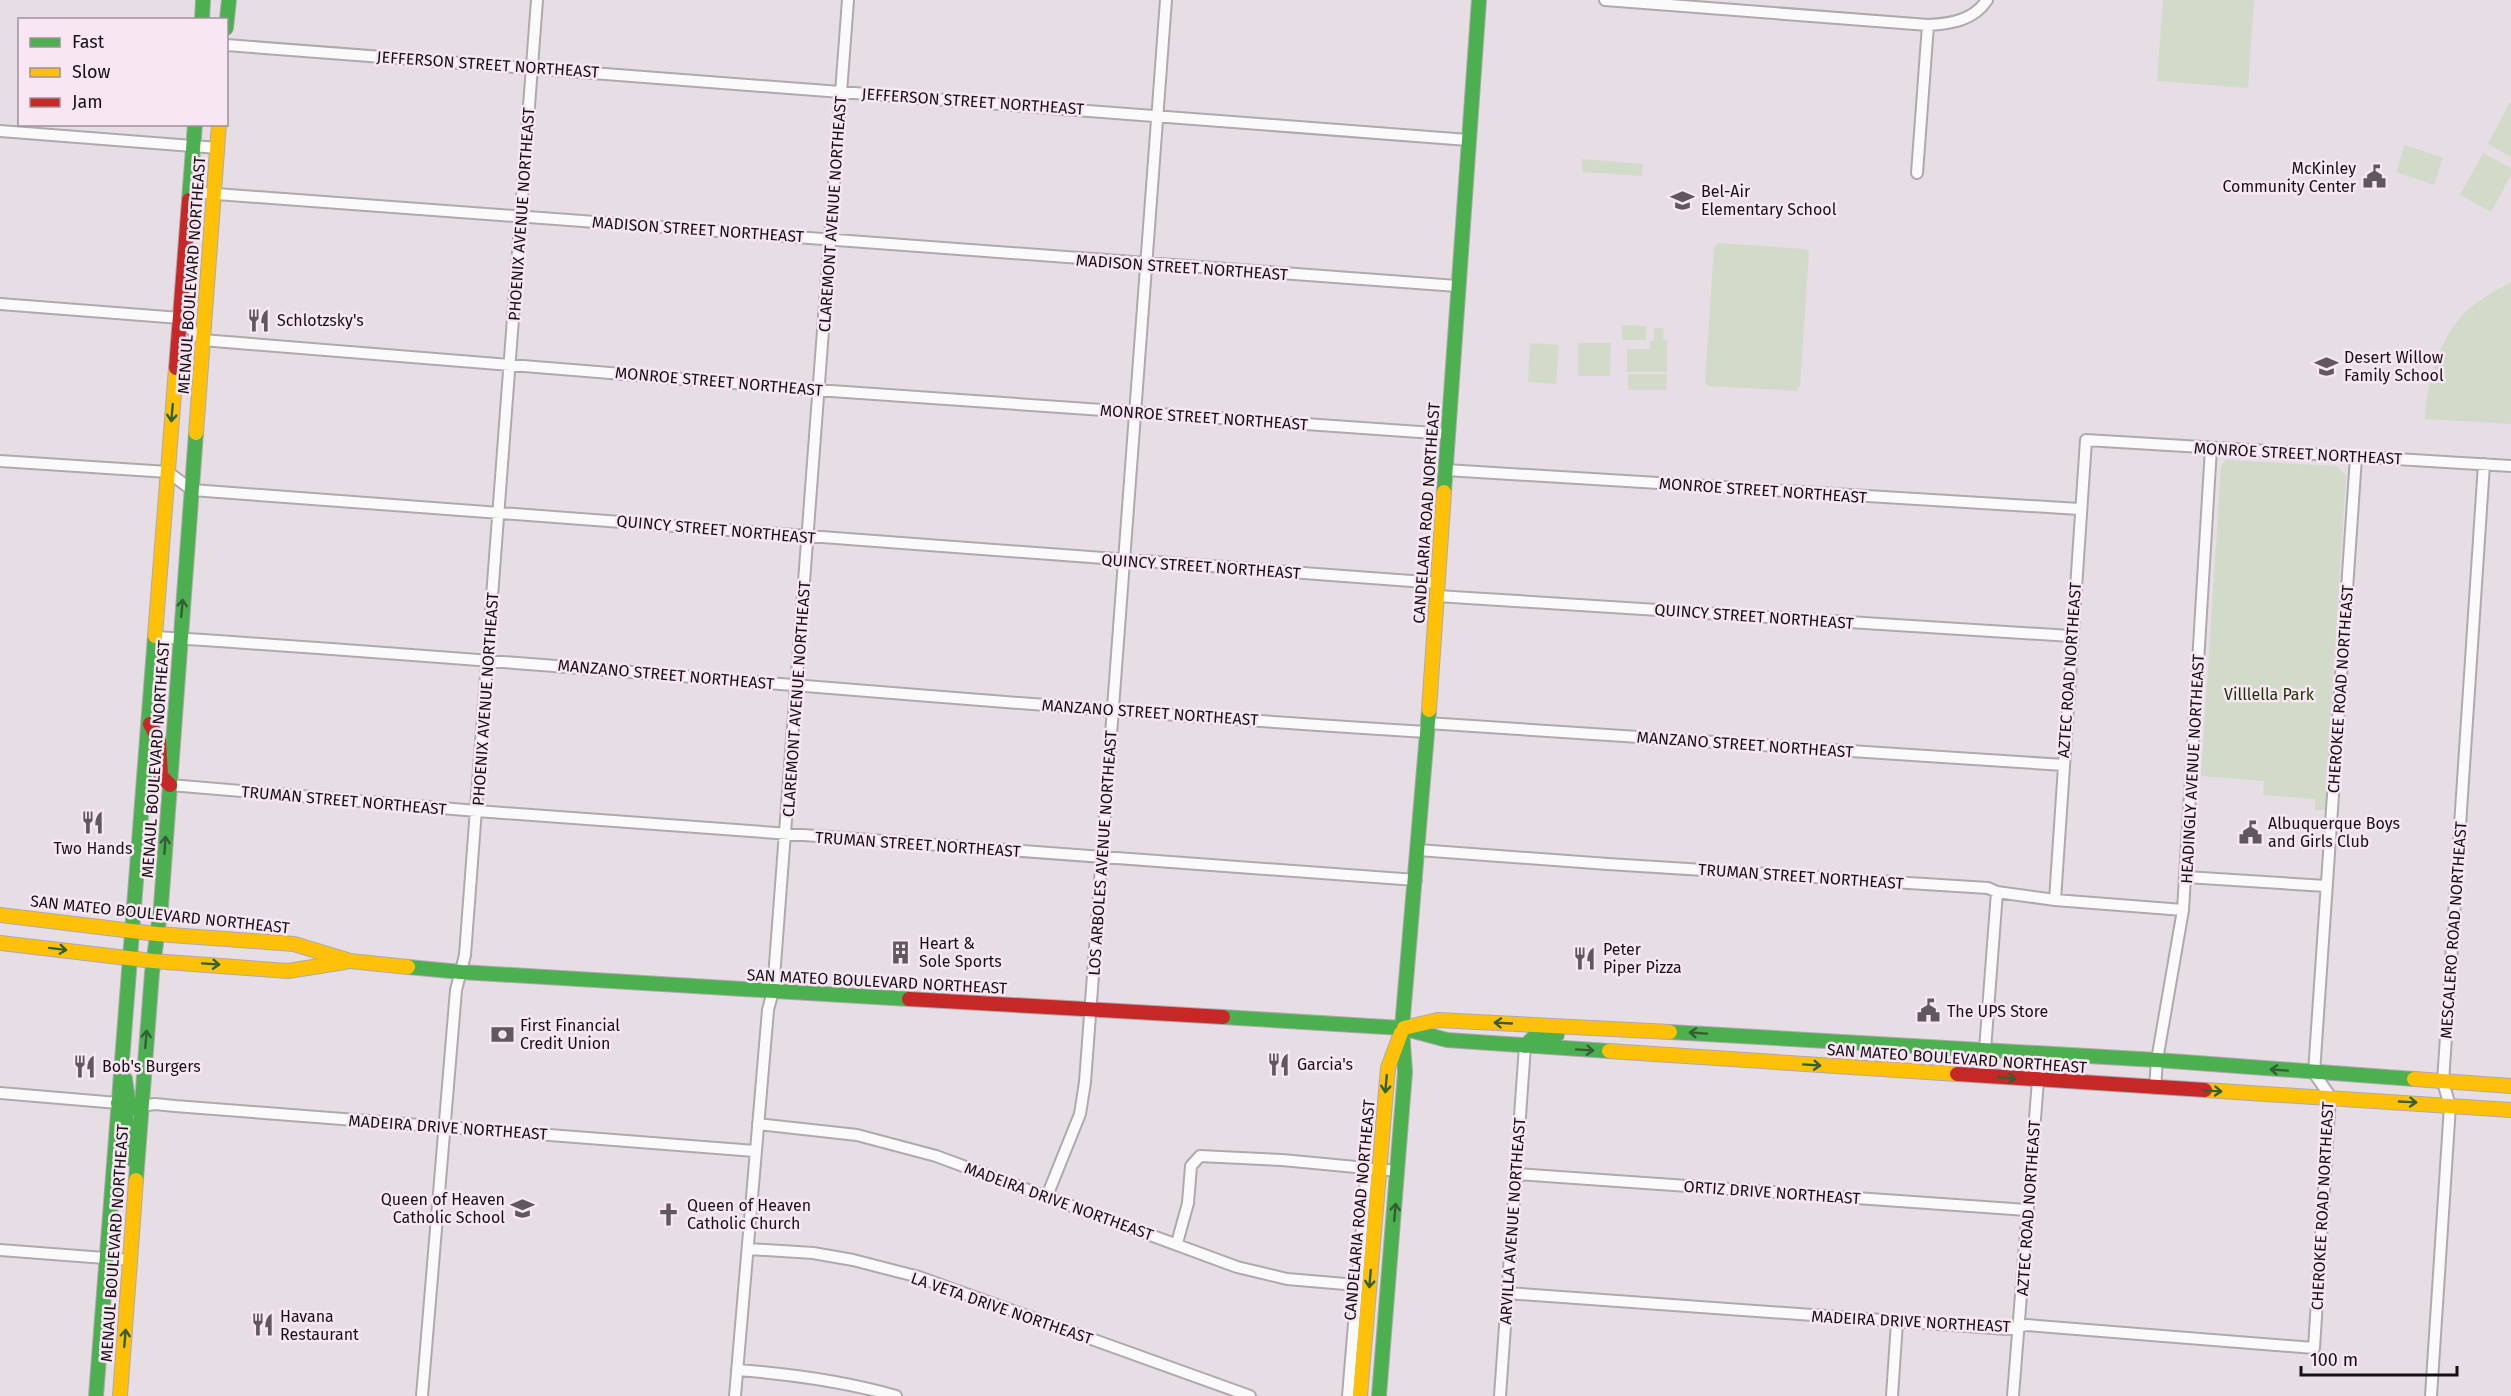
<svg xmlns="http://www.w3.org/2000/svg" width="2511" height="1396" font-family="'Fira Sans',sans-serif">
  <rect width="100%" height="100%" fill="#e6dee4"/>
  <!-- green -->
  <path fill="#d2dbc9" d="M2163,0H2254L2248,88L2157,81Z
    M2510,102L2511,103V157L2488,144Z
    M2405,145L2443,158L2434,185L2396,172Z
    M2483,153L2511,168V175L2491,212L2460,195Z
    M1582,159L1643,164L1642,176L1582,172Z
    M1719,243L1805,249L1809,252L1800,386L1797,391L1708,386L1705,382L1714,247Z
    M2511,282V424L2425,419C2427,384 2436,348 2459,319C2472,303 2493,292 2511,282Z
    M1622,325L1646,326V340H1622Z
    M1654,328H1664L1663,339L1667,340V372H1627V349H1650V341H1654Z
    M1530,343L1559,345L1556,384L1528,382Z
    M1578,343H1611L1610,376H1578Z
    M1628,374H1667L1666,390H1628Z
    M2226,460L2337,466L2346,476L2325,810H2315V799L2263,795L2264,781L2201,776L2221,466Z"/>
  <g fill="none" stroke-linecap="round" stroke-linejoin="round">
    <defs>
      <path id="street" d="M1605,0L1928,25C1951,24 1974,20 1987,0
        M226,45L1468,140
        M0,131L218,148
        M1917,173L1928,25
        M190,192L1457,286
        M0,304L180,318L202,340L831,391L1448,434
        M0,461L168,472L192,490L1438,583
        M1446,470L2079,509
        M1437,596L2071,636
        M156,637C580,664 1003,706 1427,732
        M1427,723L2064,765
        M170,785L477,811L1416,880
        M1418,850L1608,864L1988,888L1997,892L2055,900L2183,910
        M2186,877L2326,886
        M2055,900L2086,440L2511,466
        M1983,1076L1997,892
        M2155,1088L2157,1060L2183,910L2211,448
        M0,1093L118,1103
        M141,1106L155,1104L175,1106L755,1151
        M758,1124L857,1135L936,1156L1237,1267L1287,1279L1357,1285
        M1516,1174L2027,1210
        M1047,1196L1080,1114L1085,1082L1166,0
        M1177,1243L1188,1203L1191,1166L1200,1156L1282,1160L1398,1171
        M748,1249L813,1253L853,1260L919,1277L1250,1396
        M0,1250L131,1260
        M1507,1293L2007,1329L2027,1325L2314,1348L2330,1096L2314,1073L2356,457
        M737,1370C792,1374 843,1381 896,1396
        M422,1396L456,990L465,955L537,0
        M735,1396L768,1010L773,991L848,0
        M1348,1396L1367,1167
        M1500,1396L1525,1046
        M1892,1396L1897,1322
        M2013,1396L2040,1055
        M2431,1396L2450,1106L2443,1082L2484,464"/>
      <path id="fast" d="M202,20L203,0
        M226,28L229,0
        M189,200L195,124
        M1444,492L1479,0
        M408,967L461,972L909,999
        M1223,1017L1402,1028L1447,1040L1609,1051
        M1670,1032L2157,1060L2414,1079
        M1525,1046L1535,1036L1557,1035
        M125,1079L128,1100L135,1109L141,1106
        M118,1103L126,1118L131,1159
        M136,1180L152,973L161,906L196,433
        M96,1396L155,636
        M1379,1396L1405,1072L1402,1028L1429,710"/>
      <path id="slow" d="M196,433L219,124
        M155,636L176,368
        M1429,710L1444,492
        M0,915L157,934L294,944L350,961L408,967
        M0,943L153,961L288,971L345,962
        M1404,1028L1438,1020L1670,1032
        M1609,1051L1957,1074
        M2414,1079L2511,1086
        M2205,1090L2511,1110
        M120,1396L136,1180
        M1360,1396L1388,1068L1401,1033"/>
      <path id="jam" d="M176,368L189,200
        M150,724L159,741L161,776L170,785
        M909,999L1223,1017
        M1957,1074L2205,1090"/>
    </defs>
    <!-- street casing -->
    <use href="#street" stroke="#afa9ae" stroke-width="14"/>
    <!-- fast casing -->
    <use href="#fast" stroke="#afa9ae" stroke-width="16"/>
    <!-- slow casing -->
    <use href="#slow" stroke="#afa9ae" stroke-width="16"/>
    <!-- jam casing -->
    <use href="#jam" stroke="#afa9ae" stroke-width="16"/>
    <!-- street -->
    <use href="#street" stroke="#fbfafb" stroke-width="10"/>
    <!-- fast -->
    <use href="#fast" stroke="#4caf50" stroke-width="14"/>
    <!-- slow -->
    <use href="#slow" stroke="#ffc107" stroke-width="14"/>
    <!-- jam -->
    <use href="#jam" stroke="#c62828" stroke-width="14"/>
  </g>
  <!-- one-way arrows -->
  <defs><path id="oneway-shaft" d="M-6 0H5M1.5-3L5.5 0L1.5 3" fill="none" stroke-width="1.6" stroke-linecap="round" stroke-linejoin="round" transform="scale(1.5)"/></defs>
  <g stroke="#326032">
    <use href="#oneway-shaft" transform="translate(172 413) rotate(95)"/>
    <use href="#oneway-shaft" transform="translate(182 608) rotate(-85)"/>
    <use href="#oneway-shaft" transform="translate(165 845) rotate(-86)"/>
    <use href="#oneway-shaft" transform="translate(58 949) rotate(7)"/>
    <use href="#oneway-shaft" transform="translate(211 964) rotate(4)"/>
    <use href="#oneway-shaft" transform="translate(1503 1023) rotate(-177)"/>
    <use href="#oneway-shaft" transform="translate(1698 1033) rotate(-176)"/>
    <use href="#oneway-shaft" transform="translate(146 1039) rotate(-85)"/>
    <use href="#oneway-shaft" transform="translate(1585 1050) rotate(4)"/>
    <use href="#oneway-shaft" transform="translate(1812 1065) rotate(4)"/>
    <use href="#oneway-shaft" transform="translate(2279 1070) rotate(-176)"/>
    <use href="#oneway-shaft" transform="translate(2007 1078) rotate(3)"/>
    <use href="#oneway-shaft" transform="translate(1386 1084) rotate(95)"/>
    <use href="#oneway-shaft" transform="translate(2213 1091) rotate(3)"/>
    <use href="#oneway-shaft" transform="translate(2408 1102) rotate(3)"/>
    <use href="#oneway-shaft" transform="translate(1395 1212) rotate(-85)"/>
    <use href="#oneway-shaft" transform="translate(1370 1279) rotate(95)"/>
    <use href="#oneway-shaft" transform="translate(125 1338) rotate(-85)"/>
  </g>
  <!-- icons -->
  <defs>
    <symbol id="civic-bare" viewBox="-9 -9 18 18"><path d="M-.6-6.5H3V-4.5H.6V-3L4-1V1h2V6H-6V1h2V-1L-.6-3ZM-1.2 2.5V6h2.4V2.5Z" fill="#5f595d" stroke="#f8e7f3" stroke-width="2.5" paint-order="stroke"/></symbol>
    <symbol id="school-bare" viewBox="-9 -9 18 18"><path d="M0-5L7-2L0 1L-7-2ZM-4 1L0 2.5L4 1V4Q0 6-4 4Z" fill="#5f595d" stroke="#f8e7f3" stroke-width="2.5" paint-order="stroke"/></symbol>
    <symbol id="restaurant-bare" viewBox="-9 -9 18 18"><path d="M-5-6h1v4h1v-4h1v4h1v-4h1v5L-1.5 .5V6h-2V.5L-5-1ZM5-6V6H3V1.5H1.5Q1.5-4 5-6Z" fill="#5f595d" stroke="#f8e7f3" stroke-width="2.5" paint-order="stroke"/></symbol>
    <symbol id="building-bare" viewBox="-9 -9 18 18"><path d="M-4-6H4V6H1V3H-1V6H-4ZM-2.5-4.3h1.7v1.8h-1.7ZM.8-4.3h1.7v1.8H.8ZM-2.5-1h1.7V.8h-1.7ZM.8-1h1.7V.8H.8Z" fill="#5f595d" stroke="#f8e7f3" stroke-width="2.5" paint-order="stroke"/></symbol>
    <symbol id="bank-bare" viewBox="-9 -9 18 18"><path d="M-6-4H6V4H-6ZM0-2.3a2.3 2.3 0 1 0 0 4.6a2.3 2.3 0 1 0 0-4.6Z" fill="#5f595d" stroke="#f8e7f3" stroke-width="2.5" paint-order="stroke"/></symbol>
    <symbol id="church-bare" viewBox="-9 -9 18 18"><path d="M-1.2-6h2.4v3.5h3.3v2.4h-3.3V6h-2.4V-.1h-3.3v-2.4h3.3Z" fill="#5f595d" stroke="#f8e7f3" stroke-width="2.5" paint-order="stroke"/></symbol>
  </defs>
  <g fill-rule="evenodd">
    <use href="#civic-bare" x="2358" y="160" width="33" height="33"/>
    <use href="#school-bare" x="1666" y="184" width="33" height="33"/>
    <use href="#restaurant-bare" x="242" y="304" width="33" height="33"/>
    <use href="#school-bare" x="2310" y="350" width="33" height="33"/>
    <use href="#restaurant-bare" x="76" y="806" width="33" height="33"/>
    <use href="#civic-bare" x="2234" y="816" width="33" height="33"/>
    <use href="#building-bare" x="884" y="936" width="33" height="33"/>
    <use href="#restaurant-bare" x="1568" y="942" width="33" height="33"/>
    <use href="#civic-bare" x="1912" y="994" width="33" height="33"/>
    <use href="#bank-bare" x="486" y="1018" width="33" height="33"/>
    <use href="#restaurant-bare" x="1262" y="1048" width="33" height="33"/>
    <use href="#restaurant-bare" x="68" y="1050" width="33" height="33"/>
    <use href="#school-bare" x="506" y="1192" width="33" height="33"/>
    <use href="#church-bare" x="652" y="1198" width="33" height="33"/>
    <use href="#restaurant-bare" x="246" y="1308" width="33" height="33"/>
  </g>
  <g text-anchor="middle" stroke-width="5" stroke-linejoin="round" paint-order="stroke">
    <!-- street labels -->
    <g font-size="16" fill="#171115" stroke="#f8e7f3">
      <text transform="translate(488 64) rotate(4)" y="6">JEFFERSON STREET NORTHEAST</text>
      <text transform="translate(973 101) rotate(4)" y="6">JEFFERSON STREET NORTHEAST</text>
      <text transform="translate(521 214) rotate(-86)" y="6">PHOENIX AVENUE NORTHEAST</text>
      <text transform="translate(832 214) rotate(-86)" y="6">CLAREMONT AVENUE NORTHEAST</text>
      <text transform="translate(698 229) rotate(4)" y="6">MADISON STREET NORTHEAST</text>
      <text transform="translate(1182 267) rotate(4)" y="6">MADISON STREET NORTHEAST</text>
      <text transform="translate(191 275) rotate(-86)" y="6">MENAUL BOULEVARD NORTHEAST</text>
      <text transform="translate(719 381) rotate(5)" y="6">MONROE STREET NORTHEAST</text>
      <text transform="translate(1204 417) rotate(4)" y="6">MONROE STREET NORTHEAST</text>
      <text transform="translate(2298 453) rotate(3)" y="6">MONROE STREET NORTHEAST</text>
      <text transform="translate(1763 490) rotate(4)" y="6">MONROE STREET NORTHEAST</text>
      <text transform="translate(1426 513) rotate(-86)" y="6">CANDELARIA ROAD NORTHEAST</text>
      <text transform="translate(716 529) rotate(5)" y="6">QUINCY STREET NORTHEAST</text>
      <text transform="translate(1201 566) rotate(4)" y="6">QUINCY STREET NORTHEAST</text>
      <text transform="translate(1754 616) rotate(4)" y="6">QUINCY STREET NORTHEAST</text>
      <text transform="translate(2069 670) rotate(-86)" y="6">AZTEC ROAD NORTHEAST</text>
      <text transform="translate(666 674) rotate(5)" y="6">MANZANO STREET NORTHEAST</text>
      <text transform="translate(2340 689) rotate(-86)" y="6">CHEROKEE ROAD NORTHEAST</text>
      <text transform="translate(485 699) rotate(-86)" y="6">PHOENIX AVENUE NORTHEAST</text>
      <text transform="translate(796 699) rotate(-86)" y="6">CLAREMONT AVENUE NORTHEAST</text>
      <text transform="translate(1150 712) rotate(4)" y="6">MANZANO STREET NORTHEAST</text>
      <text transform="translate(1745 744) rotate(4)" y="6">MANZANO STREET NORTHEAST</text>
      <text transform="translate(155 759) rotate(-86)" y="6">MENAUL BOULEVARD NORTHEAST</text>
      <text transform="translate(2192 769) rotate(-87)" y="6">HEADINGLY AVENUE NORTHEAST</text>
      <text transform="translate(344 800) rotate(5)" y="6">TRUMAN STREET NORTHEAST</text>
      <text transform="translate(918 844) rotate(4)" y="6">TRUMAN STREET NORTHEAST</text>
      <text transform="translate(1102 853) rotate(-86)" y="6">LOS ARBOLES AVENUE NORTHEAST</text>
      <text transform="translate(1801 876) rotate(4)" y="6">TRUMAN STREET NORTHEAST</text>
      <text transform="translate(160 914) rotate(6)" y="6">SAN MATEO BOULEVARD NORTHEAST</text>
      <text transform="translate(2453 930) rotate(-86)" y="6">MESCALERO ROAD NORTHEAST</text>
      <text transform="translate(877 981) rotate(3)" y="6">SAN MATEO BOULEVARD NORTHEAST</text>
      <text transform="translate(1957 1058) rotate(4)" y="6">SAN MATEO BOULEVARD NORTHEAST</text>
      <text transform="translate(448 1127) rotate(4)" y="6">MADEIRA DRIVE NORTHEAST</text>
      <text transform="translate(1772 1192) rotate(4)" y="6">ORTIZ DRIVE NORTHEAST</text>
      <text transform="translate(1059 1201) rotate(20)" y="6">MADEIRA DRIVE NORTHEAST</text>
      <text transform="translate(2322 1206) rotate(-87)" y="6">CHEROKEE ROAD NORTHEAST</text>
      <text transform="translate(2028 1208) rotate(-86)" y="6">AZTEC ROAD NORTHEAST</text>
      <text transform="translate(1359 1210) rotate(-85)" y="6">CANDELARIA ROAD NORTHEAST</text>
      <text transform="translate(1512 1221) rotate(-86)" y="6">ARVILLA AVENUE NORTHEAST</text>
      <text transform="translate(114 1243) rotate(-86)" y="6">MENAUL BOULEVARD NORTHEAST</text>
      <text transform="translate(1002 1308) rotate(19)" y="6">LA VETA DRIVE NORTHEAST</text>
      <text transform="translate(1911 1321) rotate(3)" y="6">MADEIRA DRIVE NORTHEAST</text>
    </g>
    <!-- poi labels -->
    <g font-size="16" fill="#171115" stroke="#f8e7f3" text-anchor="start">
      <text x="2356" y="174" text-anchor="end">McKinley<tspan x="2356" dy="18">Community Center</tspan></text>
      <text x="1701" y="197">Bel-Air<tspan x="1701" dy="18">Elementary School</tspan></text>
      <text x="277" y="326">Schlotzsky's</text>
      <text x="2344" y="363">Desert Willow<tspan x="2344" dy="18">Family School</tspan></text>
      <text x="2268" y="829">Albuquerque Boys<tspan x="2268" dy="18">and Girls Club</tspan></text>
      <text x="93" y="854" text-anchor="middle">Two Hands</text>
      <text x="919" y="949">Heart &amp;<tspan x="919" dy="18">Sole Sports</tspan></text>
      <text x="1603" y="955">Peter<tspan x="1603" dy="18">Piper Pizza</tspan></text>
      <text x="1947" y="1017">The UPS Store</text>
      <text x="520" y="1031">First Financial<tspan x="520" dy="18">Credit Union</tspan></text>
      <text x="1297" y="1070">Garcia's</text>
      <text x="102" y="1072">Bob's Burgers</text>
      <text x="505" y="1205" text-anchor="end">Queen of Heaven<tspan x="505" dy="18">Catholic School</tspan></text>
      <text x="687" y="1211">Queen of Heaven<tspan x="687" dy="18">Catholic Church</tspan></text>
      <text x="280" y="1322">Havana<tspan x="280" dy="18">Restaurant</tspan></text>
    </g>
    <!-- park labels -->
    <g font-size="16" fill="#193300" stroke="#f8e7f3">
      <text x="2269" y="700">Villlella Park</text>
    </g>
  </g>
  <!-- legend -->
  <rect x="18" y="18" width="210" height="108" fill="#f8e7f3" stroke="#9e919a" stroke-width="1.5"/>
  <rect x="30" y="38" width="30" height="9" fill="#4caf50" stroke="#9e919a" stroke-width="1.5"/>
  <text x="72" y="48" font-size="18" fill="#171115">Fast</text>
  <rect x="30" y="68" width="30" height="9" fill="#ffc107" stroke="#9e919a" stroke-width="1.5"/>
  <text x="72" y="78" font-size="18" fill="#171115">Slow</text>
  <rect x="30" y="98" width="30" height="9" fill="#c62828" stroke="#9e919a" stroke-width="1.5"/>
  <text x="72" y="108" font-size="18" fill="#171115">Jam</text>
  <!-- scale -->
  <path d="M2301 1366v9h156v-9" fill="none" stroke="#171115" stroke-width="3"/>
  <text x="2310" y="1366" font-size="18" fill="#171115" stroke="#f8e7f3" stroke-width="4.5" paint-order="stroke">100 m</text>
</svg>
